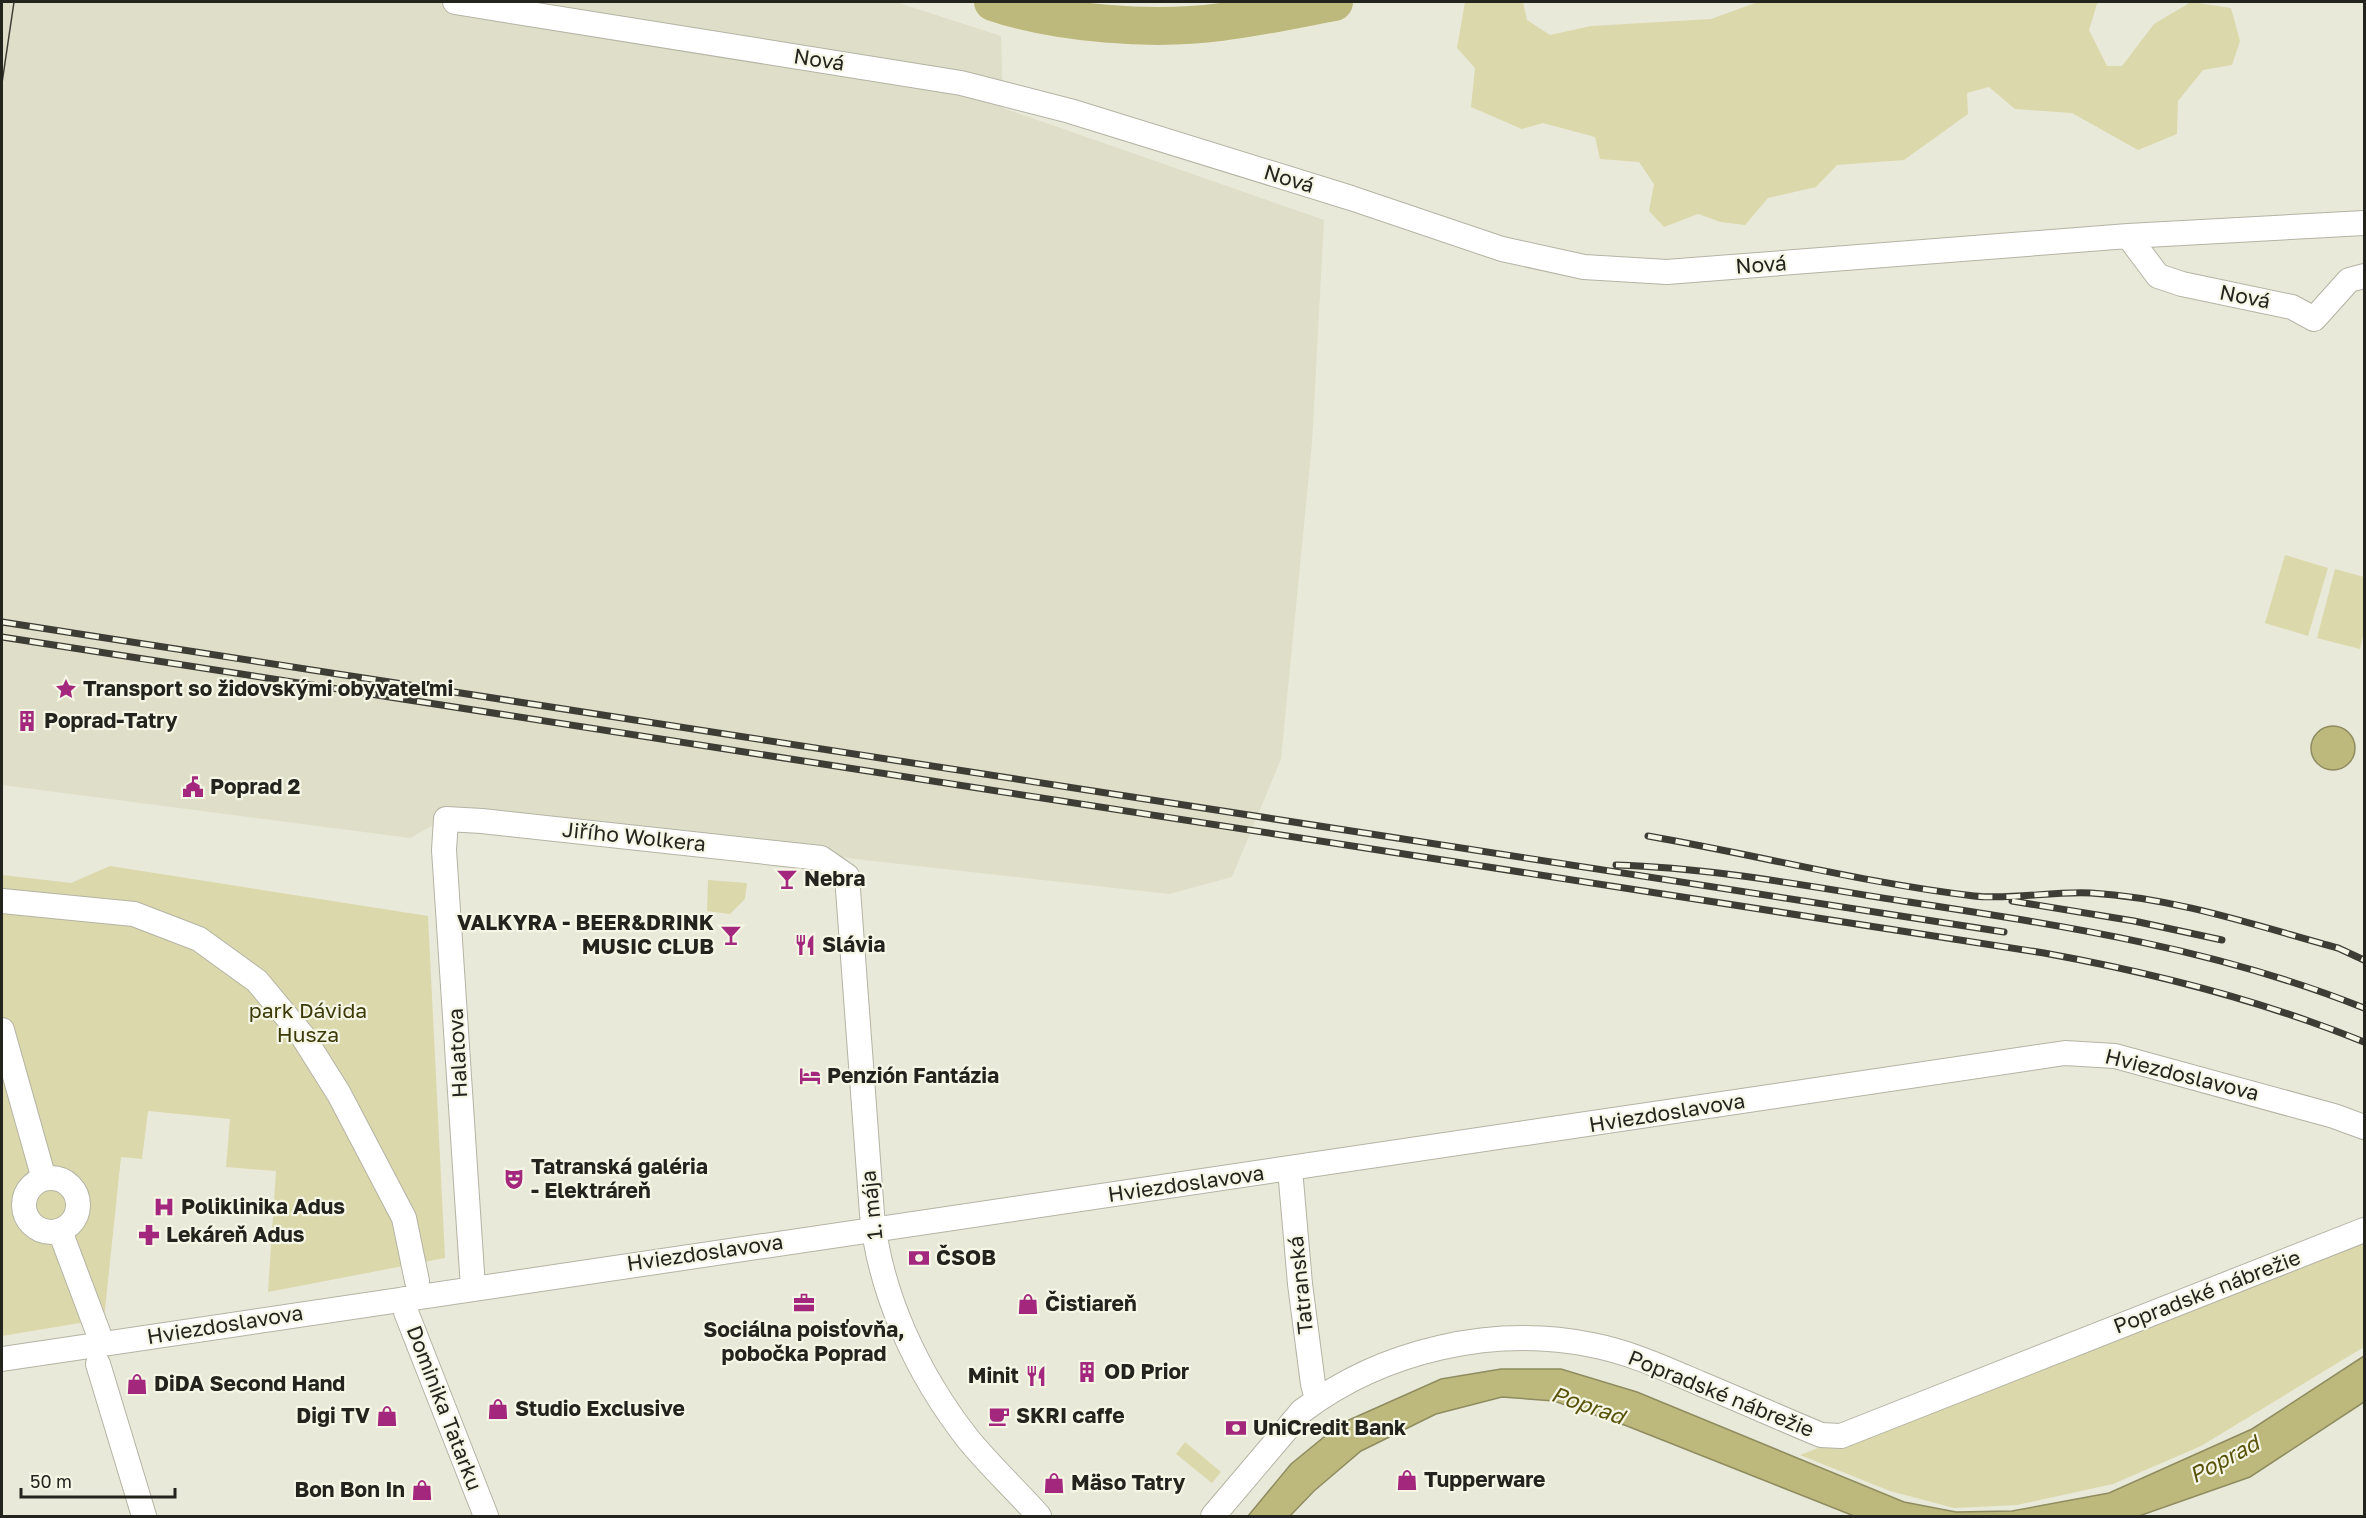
<svg xmlns="http://www.w3.org/2000/svg" width="2366" height="1518" font-family="'Golos Text',sans-serif">
  <rect width="100%" height="100%" fill="#e9e9d9"/>
  <!-- built -->
  <path fill="#dfdec8" d="M2,2H896L1001,36L1003,108L1324,220L1312,443L1281,759L1232,877L1169,894L453,814L410,838L2,785Z"/>
  <!-- green -->
  <path fill="#dbd8ab" d="M1465,2H1523L1527,20L1550,35L1591,26L1711,19L1758,2H2101L2097,4L2089,30L2107,66H2122L2154,24L2191,2L2231,8L2240,41L2232,65L2203,70L2178,101L2177,134L2138,150L2072,113L2015,109L1989,87L1967,93L1968,114L1904,160L1837,165L1816,187L1768,198L1745,225L1721,222L1698,214L1664,227L1649,211L1654,184L1639,162L1600,159L1595,137L1543,123L1522,129L1471,107L1475,68L1457,48Z
    M2285,555L2328,568L2308,636L2265,623Z
    M2335,569L2364,577V632L2360,649L2317,638Z
    M110,866L428,916L445,1258L268,1292L276,1171L226,1167L230,1119L148,1111L142,1159L121,1157L104,1319L2,1336V875L71,883Z
    M708,880L747,883L745,899L730,914L707,911Z
    M2364,1238V1347L2201,1446L2113,1484L2017,1505L1954,1508L1890,1491L1800,1455Z
    M1185,1442L1221,1472L1212,1483L1176,1454Z"/>
  <!-- water -->
  <path fill="#bdb97d" stroke="#8f8c60" stroke-width="1.5" d="M2311 748a22 22 0 1 1 44 0a22 22 0 1 1-44 0Z
    M2364,1356V1402L2250,1477L2139,1516H1854L1627,1426L1554,1401L1502,1397L1436,1414L1361,1451L1314,1491L1290,1516H1248L1291,1464L1340,1424L1441,1379L1501,1369H1561L1637,1392L1904,1502L1956,1512L2012,1511L2109,1493L2252,1429Z"/>
  <g fill="none" stroke-linecap="round" stroke-linejoin="round">
    <!-- river -->
    <path stroke="#bdb97d" stroke-width="38" d="M993,2C1057,24 1154,31 1221,22C1259,17 1297,9 1334,2"/>
    <defs>
      <path id="minor" d="M455,2L961,83L1070,111L1351,198L1502,249L1584,267L1667,272L2128,236L2364,223
        M2128,236L2158,276L2182,284L2292,307L2314,319L2349,280L2364,276
        M2,901L134,914L199,939L257,981L302,1035L339,1094L404,1218L417,1281
        M2,1030L44,1179
        M1290,1169L1300,1284L1313,1384L1317,1399
        M24 1205a27 27 0 1 1 54 0a27 27 0 1 1-54 0Z
        M60,1231L98,1332
        M473,1288L444,850L446,819L482,821L821,858L847,876L872,1214C880,1295 918,1375 968,1439C990,1466 1016,1490 1039,1516
        M404,1299L406,1312L486,1516
        M2,1359L2065,1053L2115,1056L2334,1116L2364,1127
        M98,1364L144,1516
        M1213,1516L1302,1411C1383,1350 1493,1325 1592,1345C1629,1352 1664,1368 1699,1383C1740,1400 1780,1418 1821,1435L1841,1436L2364,1230"/>
    </defs>
    <!-- minor casing -->
    <use href="#minor" stroke="#b4b3a4" stroke-width="26"/>
    <!-- minor -->
    <use href="#minor" stroke="#fff" stroke-width="24"/>
    <!-- tram -->
    <path stroke="#3d3d36" stroke-width="1.5" d="M2,83L14,2"/>
    <defs>
      <path id="rail" d="M2,622L2004,932
        M2,637L2044,953C2154,973 2261,1000 2364,1042
        M1648,836C1757,855 1864,883 1974,896C2012,900 2052,891 2091,893C2176,898 2257,926 2338,948L2364,960
        M1616,865C1715,868 1812,887 1909,902C2065,926 2217,949 2364,1008
        M2012,901L2134,921L2222,940"/>
    </defs>
    <!-- rail casing -->
    <use href="#rail" stroke="#3d3d36" stroke-width="7"/>
    <!-- rail -->
    <use href="#rail" stroke="#f6f6e6" stroke-width="4.5" stroke-dasharray="14" stroke-linecap="butt"/>
  </g>
  <!-- icons -->
  <defs>
    <symbol id="sight-bare" viewBox="-9 -9 18 18"><path d="M0-6L1.8-2.2L6-1.7L2.9 1.2L3.7 5.4L0 3.3L-3.7 5.4L-2.9 1.2L-6-1.7L-1.8-2.2Z" fill="#a3287d" stroke="#f6f6e6" stroke-width="2.5" paint-order="stroke"/></symbol>
    <symbol id="building-bare" viewBox="-9 -9 18 18"><path d="M-4-6H4V6H1V3H-1V6H-4ZM-2.5-4.3h1.7v1.8h-1.7ZM.8-4.3h1.7v1.8H.8ZM-2.5-1h1.7V.8h-1.7ZM.8-1h1.7V.8H.8Z" fill="#a3287d" stroke="#f6f6e6" stroke-width="2.5" paint-order="stroke"/></symbol>
    <symbol id="civic-bare" viewBox="-9 -9 18 18"><path d="M-.6-6.5H3V-4.5H.6V-3L4-1V1h2V6H-6V1h2V-1L-.6-3ZM-1.2 2.5V6h2.4V2.5Z" fill="#a3287d" stroke="#f6f6e6" stroke-width="2.5" paint-order="stroke"/></symbol>
    <symbol id="bar-bare" viewBox="-9 -9 18 18"><path d="M-6-5H6L.8 .8V4.5H3.5V6h-7V4.5H-.8V.8Z" fill="#a3287d" stroke="#f6f6e6" stroke-width="2.5" paint-order="stroke"/></symbol>
    <symbol id="restaurant-bare" viewBox="-9 -9 18 18"><path d="M-5-6h1v4h1v-4h1v4h1v-4h1v5L-1.5 .5V6h-2V.5L-5-1ZM5-6V6H3V1.5H1.5Q1.5-4 5-6Z" fill="#a3287d" stroke="#f6f6e6" stroke-width="2.5" paint-order="stroke"/></symbol>
    <symbol id="hotel-bare" viewBox="-9 -9 18 18"><path d="M-6-4.5h1.5V1H6V5H4.5V3h-9V5H-6ZM-4 0a1.8 1.8 0 1 1 3.6 0ZM.5 0V-2.5h3Q6-2.5 6 0Z" fill="#a3287d" stroke="#f6f6e6" stroke-width="2.5" paint-order="stroke"/></symbol>
    <symbol id="theatre-bare" viewBox="-9 -9 18 18"><path d="M-5-5.5Q0-4 5-5.5V0Q5 5 0 6Q-5 5-5 0ZM-3.3-2.5H-1v1.5H-3.3ZM1-2.5H3.3v1.5H1ZM-2.8 1Q0 5.5 2.8 1Z" fill="#a3287d" stroke="#f6f6e6" stroke-width="2.5" paint-order="stroke"/></symbol>
    <symbol id="hospital-bare" viewBox="-9 -9 18 18"><path d="M-5-5h3v3.5h4V-5h3V5h-3V1.5h-4V5h-3Z" fill="#a3287d" stroke="#f6f6e6" stroke-width="2.5" paint-order="stroke"/></symbol>
    <symbol id="pharmacy-bare" viewBox="-9 -9 18 18"><path d="M-2-6h4v4h4v4h-4v4h-4v-4h-4v-4h4Z" fill="#a3287d" stroke="#f6f6e6" stroke-width="2.5" paint-order="stroke"/></symbol>
    <symbol id="bank-bare" viewBox="-9 -9 18 18"><path d="M-6-4H6V4H-6ZM0-2.3a2.3 2.3 0 1 0 0 4.6a2.3 2.3 0 1 0 0-4.6Z" fill="#a3287d" stroke="#f6f6e6" stroke-width="2.5" paint-order="stroke"/></symbol>
    <symbol id="office-bare" viewBox="-9 -9 18 18"><path d="M-6-3h4V-5.5h4V-3h4V5H-6ZM-1-4.5V-3h2v-1.5ZM-6 0V1H6V0Z" fill="#a3287d" stroke="#f6f6e6" stroke-width="2.5" paint-order="stroke"/></symbol>
    <symbol id="shop-bare" viewBox="-9 -9 18 18"><path d="M-5-2.5h2.3a2.7 3.5 0 0 1 5.4 0H5L5.5 6h-11ZM-1.5-2.5h3a1.5 2.3 0 0 0-3 0Z" fill="#a3287d" stroke="#f6f6e6" stroke-width="2.5" paint-order="stroke"/></symbol>
    <symbol id="cafe-bare" viewBox="-9 -9 18 18"><path d="M-5.5-4.5H6V0H3Q3 3.5 0 3.5H-2.5Q-5.5 3.5-5.5 0ZM3-3.2v2h1.7v-2ZM-6 4.5H4V6H-6Z" fill="#a3287d" stroke="#f6f6e6" stroke-width="2.5" paint-order="stroke"/></symbol>
  </defs>
  <g fill-rule="evenodd">
    <use href="#sight-bare" x="51" y="674" width="30" height="30"/>
    <use href="#building-bare" x="12" y="706" width="30" height="30"/>
    <use href="#civic-bare" x="178" y="772" width="30" height="30"/>
    <use href="#bar-bare" x="772" y="864" width="30" height="30"/>
    <use href="#bar-bare" x="716" y="920" width="30" height="30"/>
    <use href="#restaurant-bare" x="790" y="930" width="30" height="30"/>
    <use href="#hotel-bare" x="795" y="1061" width="30" height="30"/>
    <use href="#theatre-bare" x="499" y="1164" width="30" height="30"/>
    <use href="#hospital-bare" x="149" y="1192" width="30" height="30"/>
    <use href="#pharmacy-bare" x="134" y="1220" width="30" height="30"/>
    <use href="#bank-bare" x="904" y="1243" width="30" height="30"/>
    <use href="#office-bare" x="789" y="1288" width="30" height="30"/>
    <use href="#shop-bare" x="1013" y="1289" width="30" height="30"/>
    <use href="#building-bare" x="1072" y="1357" width="30" height="30"/>
    <use href="#restaurant-bare" x="1021" y="1361" width="30" height="30"/>
    <use href="#shop-bare" x="122" y="1369" width="30" height="30"/>
    <use href="#shop-bare" x="483" y="1394" width="30" height="30"/>
    <use href="#shop-bare" x="372" y="1401" width="30" height="30"/>
    <use href="#cafe-bare" x="984" y="1401" width="30" height="30"/>
    <use href="#bank-bare" x="1221" y="1413" width="30" height="30"/>
    <use href="#shop-bare" x="1392" y="1465" width="30" height="30"/>
    <use href="#shop-bare" x="1039" y="1468" width="30" height="30"/>
    <use href="#shop-bare" x="407" y="1475" width="30" height="30"/>
  </g>
  <g text-anchor="middle" stroke-width="4.5" stroke-linejoin="round" paint-order="stroke">
    <!-- street labels -->
    <g font-size="21" fill="#24241e" stroke="#f6f6e6">
      <text transform="translate(819 60) rotate(9)" y="7">Nová</text>
      <text transform="translate(1289 179) rotate(17)" y="7">Nová</text>
      <text transform="translate(1761 265) rotate(-4)" y="7">Nová</text>
      <text transform="translate(2245 297) rotate(11)" y="7">Nová</text>
      <text transform="translate(634 837) rotate(6)" y="7">Jiřího Wolkera</text>
      <text transform="translate(458 1053) rotate(-93)" y="7">Halatova</text>
      <text transform="translate(2182 1075) rotate(14)" y="7">Hviezdoslavova</text>
      <text transform="translate(1667 1113) rotate(-9)" y="7">Hviezdoslavova</text>
      <text transform="translate(1186 1184) rotate(-8)" y="7">Hviezdoslavova</text>
      <text transform="translate(872 1205) rotate(-96)" y="7">1. mája</text>
      <text transform="translate(705 1253) rotate(-8)" y="7">Hviezdoslavova</text>
      <text transform="translate(1301 1285) rotate(-96)" y="7">Tatranská</text>
      <text transform="translate(2207 1292) rotate(-21)" y="7">Popradské nábrežie</text>
      <text transform="translate(225 1325) rotate(-9)" y="7">Hviezdoslavova</text>
      <text transform="translate(1721 1394) rotate(22)" y="7">Popradské nábrežie</text>
      <text transform="translate(444 1408) rotate(69)" y="7">Dominika Tatarku</text>
    </g>
    <!-- poi labels -->
    <g font-size="21" font-weight="bold" fill="#24241e" stroke="#f6f6e6" text-anchor="start">
      <text x="83" y="696">Transport so židovskými obyvateľmi</text>
      <text x="44" y="728">Poprad-Tatry</text>
      <text x="210" y="794">Poprad 2</text>
      <text x="804" y="886">Nebra</text>
      <text x="714" y="930" text-anchor="end">VALKYRA - BEER&amp;DRINK<tspan x="714" dy="24">MUSIC CLUB</tspan></text>
      <text x="822" y="952">Slávia</text>
      <text x="827" y="1083">Penzión Fantázia</text>
      <text x="531" y="1174">Tatranská galéria<tspan x="531" dy="24">- Elektráreň</tspan></text>
      <text x="181" y="1214">Poliklinika Adus</text>
      <text x="166" y="1242">Lekáreň Adus</text>
      <text x="936" y="1265">ČSOB</text>
      <text x="1045" y="1311">Čistiareň</text>
      <text x="804" y="1337" text-anchor="middle">Sociálna poisťovňa,<tspan x="804" dy="24">pobočka Poprad</tspan></text>
      <text x="1104" y="1379">OD Prior</text>
      <text x="1019" y="1383" text-anchor="end">Minit</text>
      <text x="154" y="1391">DiDA Second Hand</text>
      <text x="515" y="1416">Studio Exclusive</text>
      <text x="370" y="1423" text-anchor="end">Digi TV</text>
      <text x="1016" y="1423">SKRI caffe</text>
      <text x="1253" y="1435">UniCredit Bank</text>
      <text x="1424" y="1487">Tupperware</text>
      <text x="1071" y="1490">Mäso Tatry</text>
      <text x="405" y="1497" text-anchor="end">Bon Bon In</text>
    </g>
    <!-- park labels -->
    <g font-size="21" fill="#3d3a09" stroke="#f6f6e6">
      <text x="308" y="1018">park Dávida<tspan x="308" dy="24">Husza</tspan></text>
    </g>
    <!-- water labels -->
    <g font-size="22" font-style="italic" fill="#585309" stroke="#f6f6e6">
      <text transform="translate(1588 1405) rotate(19)" y="8">Poprad</text>
      <text transform="translate(2224 1459) rotate(-28)" y="8">Poprad</text>
    </g>
  </g>
  <!-- border -->
  <rect width="2366" height="1518" fill="none" stroke="#24241e" stroke-width="6"/>
  <!-- scale -->
  <path d="M21 1488v9h154v-9" fill="none" stroke="#24241e" stroke-width="3"/>
  <text x="30" y="1488" font-size="18" fill="#24241e" stroke="#f6f6e6" stroke-width="4.5" paint-order="stroke">50 m</text>
</svg>
